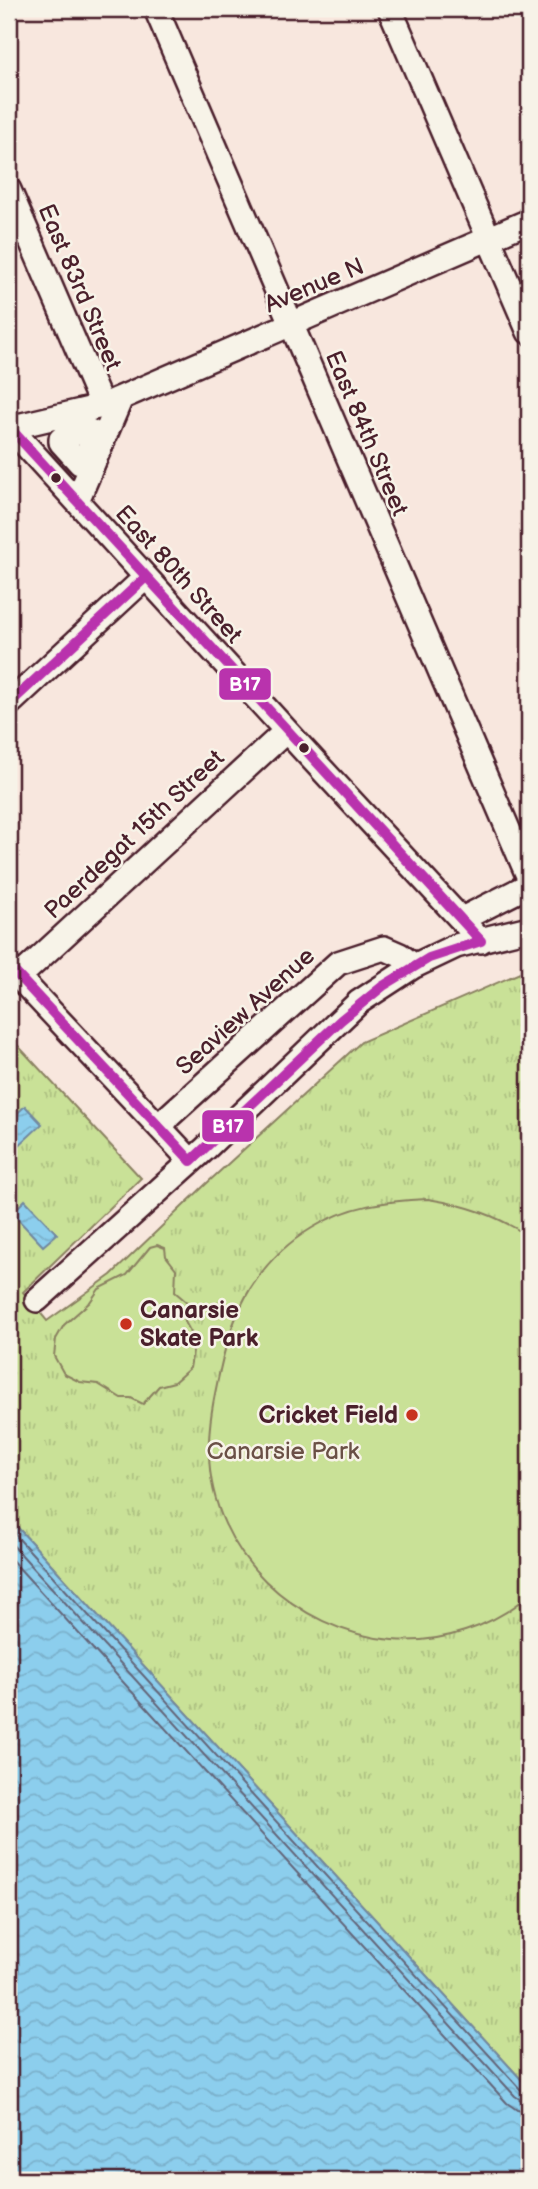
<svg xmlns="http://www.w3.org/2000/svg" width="538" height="2189" font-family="'Balsamiq Sans',sans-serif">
  <defs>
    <pattern id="park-tufts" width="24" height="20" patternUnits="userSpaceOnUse" patternTransform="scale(1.75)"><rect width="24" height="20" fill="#c9e197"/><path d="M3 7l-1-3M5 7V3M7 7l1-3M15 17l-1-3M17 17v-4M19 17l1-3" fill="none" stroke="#aec182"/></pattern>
    <pattern id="water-waves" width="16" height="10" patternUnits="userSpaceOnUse" patternTransform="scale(1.75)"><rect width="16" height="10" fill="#8cceed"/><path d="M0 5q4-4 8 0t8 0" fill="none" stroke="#7ab0cb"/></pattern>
  </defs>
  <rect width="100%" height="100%" fill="#f8e7de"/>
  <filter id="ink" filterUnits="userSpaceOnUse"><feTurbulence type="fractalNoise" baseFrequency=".0143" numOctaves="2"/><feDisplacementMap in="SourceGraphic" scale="14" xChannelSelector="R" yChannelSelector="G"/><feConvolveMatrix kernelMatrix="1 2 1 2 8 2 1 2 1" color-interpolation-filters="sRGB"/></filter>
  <g filter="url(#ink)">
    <!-- park -->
    <path fill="url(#park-tufts)" stroke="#8a8061" stroke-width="2" d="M529,969V2088L9,1518V1036L141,1178L23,1292L47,1321L111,1275L206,1184L361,1042Z"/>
    <!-- pitch -->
    <path fill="#c9e197" stroke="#8a8061" stroke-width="2" d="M428,1199C465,1205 498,1215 529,1237V1595C493,1627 440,1644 392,1640C296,1631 211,1553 209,1454C208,1425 214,1397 220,1370C233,1310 257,1261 312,1228C349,1205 386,1201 428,1199Z
      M157,1245L165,1248L166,1256L176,1269L175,1292L188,1303L184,1320L195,1340L190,1368L174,1382L159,1386L143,1404L131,1398H121L98,1384L80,1382L64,1374L54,1356L56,1339L64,1325L90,1302L99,1289L127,1275L150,1247Z"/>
    <!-- water -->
    <path fill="url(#water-waves)" stroke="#72889f" stroke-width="2" d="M25,1106L42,1124L15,1149L9,1142V1121Z
      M25,1200L57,1234L43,1246L12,1213Z
      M9,1518L529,2088V2180H9Z"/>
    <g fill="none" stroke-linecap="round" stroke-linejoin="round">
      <!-- shore -->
      <path stroke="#646579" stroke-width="2" d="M9,1528L521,2090L529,2092
        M9,1541L515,2096L521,2100L529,2101
        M9,1557L507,2103L517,2110L529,2112"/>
      <defs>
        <path id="minor" d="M156,9L529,878
          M390,9L529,332
          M9,190L102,406
          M9,427L303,749L481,941
          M9,428L102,406L529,221
          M90,431L95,434L85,462L80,463L61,442V439L67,435Z
          M77,501L121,398
          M9,704L146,577
          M462,919L529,885
          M9,967L191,1161
          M19,977L286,731
          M160,1128L169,1116L338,963L384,948L400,955L414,966
          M37,1300L205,1149L359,1002L414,966L456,946L529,928"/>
      </defs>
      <!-- minor casing -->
      <use href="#minor" stroke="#4a1f2b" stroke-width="28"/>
      <!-- minor -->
      <use href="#minor" stroke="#f7f3e8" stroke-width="23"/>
      <defs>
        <path id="bus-1" d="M9,427L481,941
          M9,704L146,577
          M9,966L191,1161L341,1020L383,986L429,958L481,941"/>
      </defs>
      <!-- bus-1 casing -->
      <use href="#bus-1" stroke="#f7f3e8" stroke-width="16"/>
      <!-- bus-1 -->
      <use href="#bus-1" stroke="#b933ad" stroke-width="10"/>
    </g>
  </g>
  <!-- markers -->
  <g fill="#4a1f2b" stroke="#f7f3e8" stroke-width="2.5">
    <circle cx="56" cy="478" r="6"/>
    <circle cx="304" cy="748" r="6"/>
  </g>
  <g fill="#c8321e" stroke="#f7f3e8" stroke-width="2.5">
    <circle cx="126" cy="1324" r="7"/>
    <circle cx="412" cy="1415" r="7"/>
  </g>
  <g text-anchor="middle" stroke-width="5" stroke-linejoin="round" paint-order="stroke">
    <!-- street labels -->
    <g font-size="24" fill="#4a1f2b" stroke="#f7f3e8">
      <text transform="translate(314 285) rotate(-23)" y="8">Avenue N</text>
      <text transform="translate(80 287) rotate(67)" y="8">East 83rd Street</text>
      <text transform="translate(367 433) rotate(67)" y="8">East 84th Street</text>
      <text transform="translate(179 574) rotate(48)" y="8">East 80th Street</text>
      <text transform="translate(134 834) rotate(-43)" y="8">Paerdegat 15th Street</text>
      <text transform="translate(245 1011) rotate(-42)" y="8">Seaview Avenue</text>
    </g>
    <!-- poi labels -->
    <g font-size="24" font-weight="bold" fill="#4a1f2b" stroke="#f7f3e8" text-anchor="start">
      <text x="140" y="1318">Canarsie<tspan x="140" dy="28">Skate Park</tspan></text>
      <text x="398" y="1423" text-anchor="end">Cricket Field</text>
    </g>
    <!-- park labels -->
    <g font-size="24" fill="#6a5046" stroke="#f7f3e8">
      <text x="283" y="1459">Canarsie Park</text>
    </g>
  </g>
  <g stroke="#f7f3e8" stroke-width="2.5">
    <rect x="218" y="667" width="54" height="34" rx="7" fill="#b933ad"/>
    <rect x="201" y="1109" width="54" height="34" rx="7" fill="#b933ad"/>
  </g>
  <g font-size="19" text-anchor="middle" font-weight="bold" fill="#fff">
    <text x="245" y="691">B17</text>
    <text x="228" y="1133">B17</text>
  </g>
  <!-- margin -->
  <rect width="538" height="2189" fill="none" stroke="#f7f3e8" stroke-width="35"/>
  <rect x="18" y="18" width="503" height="2154" fill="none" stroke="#4a1f2b" stroke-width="2.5" filter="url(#ink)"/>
</svg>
